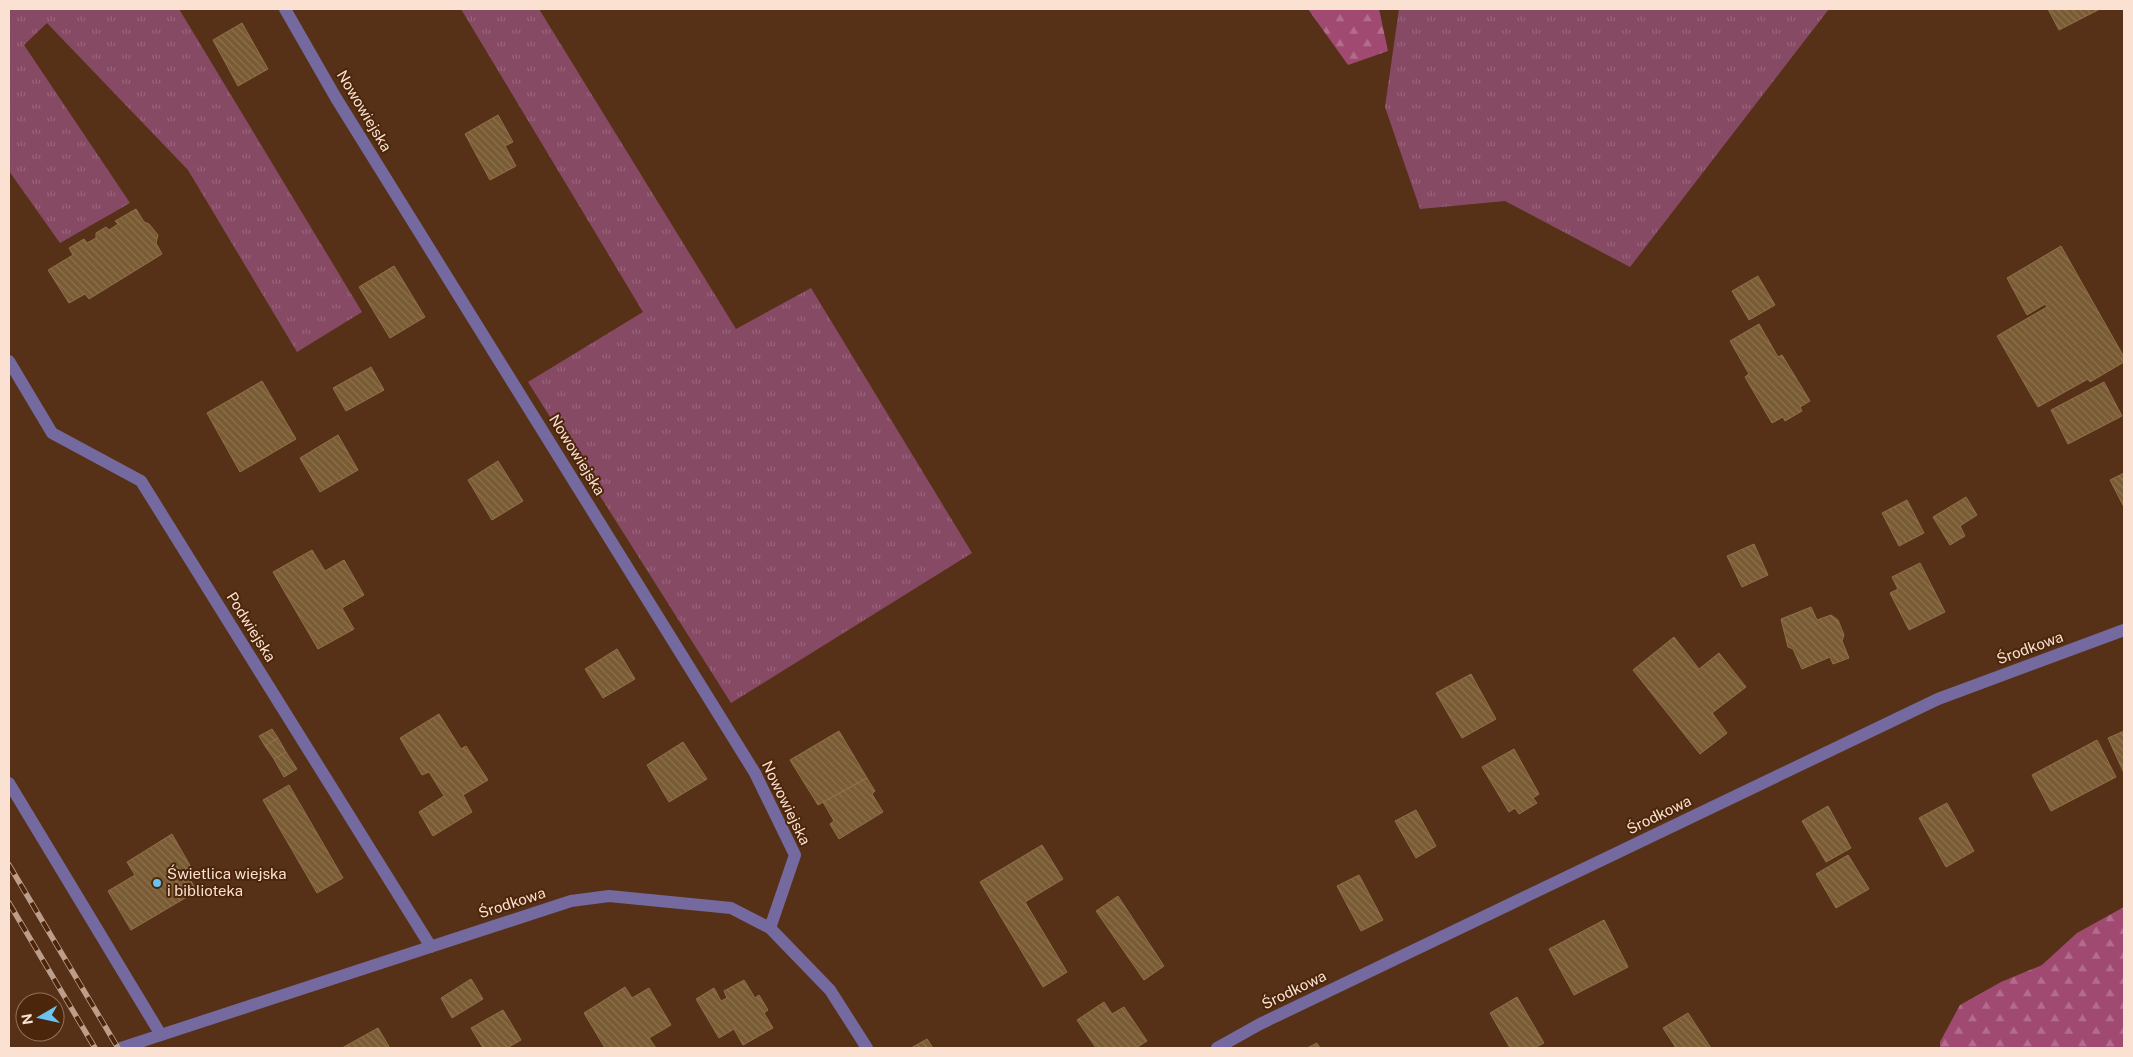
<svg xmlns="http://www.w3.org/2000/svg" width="2133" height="1057" font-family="'Public Sans',sans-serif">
  <defs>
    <pattern id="grass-tufts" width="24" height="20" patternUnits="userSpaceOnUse" patternTransform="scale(1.25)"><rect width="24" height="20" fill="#874a65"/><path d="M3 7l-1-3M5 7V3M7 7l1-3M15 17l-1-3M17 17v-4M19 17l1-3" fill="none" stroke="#99647a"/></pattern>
    <pattern id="forest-firs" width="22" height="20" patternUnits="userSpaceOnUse" patternTransform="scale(1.25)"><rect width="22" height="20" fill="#a04a72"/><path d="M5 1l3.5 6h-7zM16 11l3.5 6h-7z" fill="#b36c8c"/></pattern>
    <pattern id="building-back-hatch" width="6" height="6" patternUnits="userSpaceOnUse" patternTransform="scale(1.25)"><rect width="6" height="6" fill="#795b34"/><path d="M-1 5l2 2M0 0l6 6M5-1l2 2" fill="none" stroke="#8d7250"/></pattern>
  </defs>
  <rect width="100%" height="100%" fill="#573117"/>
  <!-- grass -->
  <path fill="url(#grass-tufts)" d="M9,9H179L362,312L297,352L188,170L47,23L24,45L130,203L60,243L9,171Z
    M461,9H539L736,329L811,288L972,553L731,703L528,382L643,312Z
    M1399,9H1829L1630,267L1505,201L1420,209L1385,107Z"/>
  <!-- forest -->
  <path fill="url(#forest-firs)" d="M1308,9H1379L1388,51L1348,65Z
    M2124,907V1048H1940V1042L1960,1005L2001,982L2042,965L2077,933Z"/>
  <!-- building -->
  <path fill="url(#building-back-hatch)" stroke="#8f7049" d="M2048,9H2100L2059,30Z
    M242,23L268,69L238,86L213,40Z
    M498,115L513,142L505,146L516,166L490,180L465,134Z
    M136,209L144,222L149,224L158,235L156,243L162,254L89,299L85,294L69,303L48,270L73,255L69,248L84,239L87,243L96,238V233L106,227L109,230L118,224L115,221Z
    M2061,246L2124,357V362L2090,382L2088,379L2038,407L1997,336L2047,307L2045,304L2027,315L2007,278Z
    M394,266L425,317L390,338L359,287Z
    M1758,276L1775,305L1749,320L1732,291Z
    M1759,324L1778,357L1782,355L1810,401L1800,407L1802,411L1785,421L1783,417L1772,423L1745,377L1749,374L1730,341Z
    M371,367L384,390L346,411L333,388Z
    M262,381L296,439L240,472L207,413Z
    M2104,382L2122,416L2068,444L2051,410Z
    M338,435L358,470L320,492L300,458Z
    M498,461L523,501L492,520L468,480Z
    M2124,473V507L2110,480Z
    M1966,497L1977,515L1960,526L1965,536L1950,545L1933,517Z
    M1907,500L1924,533L1899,546L1882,513Z
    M1754,544L1768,575L1742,587L1727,556Z
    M312,550L325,571L344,560L364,595L342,608L354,629L318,649L273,572Z
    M1920,563L1945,612L1909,630L1890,593L1898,589L1892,577Z
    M1811,607L1817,620L1831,615L1838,620L1844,635L1842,641L1849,658L1833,664L1830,657L1802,669L1793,649L1788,647L1781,619Z
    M1674,637L1699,669L1719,653L1746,687L1712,713L1727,733L1700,754L1633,670Z
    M617,649L635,679L603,698L585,669Z
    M1471,674L1496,719L1462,738L1436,693Z
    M439,714L461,749L466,746L488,780L463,795L472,812L433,836L419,812L444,796L429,772L422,775L400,738Z
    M272,729L278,738L265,746L259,736Z
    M839,731L867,778L818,805L790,760Z
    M2124,731V773L2108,738Z
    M278,738L286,752L274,759L265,746Z
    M2097,740L2116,777L2051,811L2032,775Z
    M683,742L707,779L669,802L647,765Z
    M1514,749L1539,794L1533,798L1537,803L1519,814L1515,808L1509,812L1482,767Z
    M286,752L297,769L284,777L274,759Z
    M867,778L875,791L872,794L883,812L839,839L830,824L834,821L823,802Z
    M289,785L343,878L317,893L263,800Z
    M1947,803L1974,851L1946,867L1919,818Z
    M1828,806L1851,848L1826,862L1802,821Z
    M1416,810L1436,846L1416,858L1395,821Z
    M172,834L192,869L186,873L197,891L131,930L108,891L135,875L127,862Z
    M1042,845L1063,879L1025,902L1067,972L1043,987L980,882Z
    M1848,855L1869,889L1836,908L1816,874Z
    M1359,875L1383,920L1361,931L1337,886Z
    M1118,896L1164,966L1144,980L1096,911Z
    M1604,920L1628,967L1574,995L1549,949Z
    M471,979L483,999L452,1018L441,998Z
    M744,980L755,998L759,995L768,1010L764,1013L773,1028L743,1045L734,1029L719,1038L696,999L714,988L721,1001L727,998L724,991Z
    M625,987L632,998L649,988L671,1025L649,1038L656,1048H605L584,1013Z
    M1517,997L1544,1043L1534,1048H1510L1490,1013Z
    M1104,1002L1112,1014L1124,1007L1147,1041L1136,1048H1096L1077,1020Z
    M503,1010L521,1040L507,1048H483L471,1028Z
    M1688,1013L1711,1048H1676L1663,1028Z
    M378,1028L390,1048H342Z
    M927,1039L933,1048H911Z
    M1317,1043L1320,1048H1307Z"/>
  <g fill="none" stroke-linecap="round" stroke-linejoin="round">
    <!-- minor -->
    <path stroke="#756a9f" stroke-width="12" d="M285,9L336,98L755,773L795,855L770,928
      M9,361L52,433L141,481L431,947
      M9,783L161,1035
      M121,1048L571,901L609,896L731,908L770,928L830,990L867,1048
      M1217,1048L1260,1024L1938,699L2124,630"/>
    <defs>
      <path id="rail" d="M9,865L118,1048
        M9,903L95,1048"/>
    </defs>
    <!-- rail casing -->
    <use href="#rail" stroke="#bc9e8b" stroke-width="5.5"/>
    <!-- rail -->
    <use href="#rail" stroke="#4c260b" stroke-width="4" stroke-dasharray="11" stroke-linecap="butt"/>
  </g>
  <!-- markers -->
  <circle fill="#6ac3f1" stroke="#4c260b" stroke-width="2" cx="157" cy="883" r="5"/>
  <g text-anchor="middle" stroke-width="4" stroke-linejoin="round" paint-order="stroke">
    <!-- street labels -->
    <g font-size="15" fill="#fae1d2" stroke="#4c260b">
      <text transform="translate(364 111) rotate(59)" y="5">Nowowiejska</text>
      <text transform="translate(577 455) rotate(58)" y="5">Nowowiejska</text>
      <text transform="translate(251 627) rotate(58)" y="5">Podwiejska</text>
      <text transform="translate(2030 648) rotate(-20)" y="5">Środkowa</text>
      <text transform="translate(786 803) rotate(64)" y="5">Nowowiejska</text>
      <text transform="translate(1659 815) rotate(-26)" y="5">Środkowa</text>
      <text transform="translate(512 903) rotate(-18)" y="5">Środkowa</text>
      <text transform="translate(1294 990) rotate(-26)" y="5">Środkowa</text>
    </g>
    <!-- poi labels -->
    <g font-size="15" fill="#fae1d2" stroke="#4c260b" text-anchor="start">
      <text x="167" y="879">Świetlica wiejska<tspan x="167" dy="17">i biblioteka</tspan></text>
    </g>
  </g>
  <!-- border -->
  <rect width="2133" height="1057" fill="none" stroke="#fae1d2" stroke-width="20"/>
  <!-- north arrow -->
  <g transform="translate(40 1017) rotate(261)"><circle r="24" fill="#4c260b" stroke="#92715b"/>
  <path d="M0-4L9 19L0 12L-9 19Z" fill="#6ac3f1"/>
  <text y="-8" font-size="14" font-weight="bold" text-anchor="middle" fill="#fae1d2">N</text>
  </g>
</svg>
